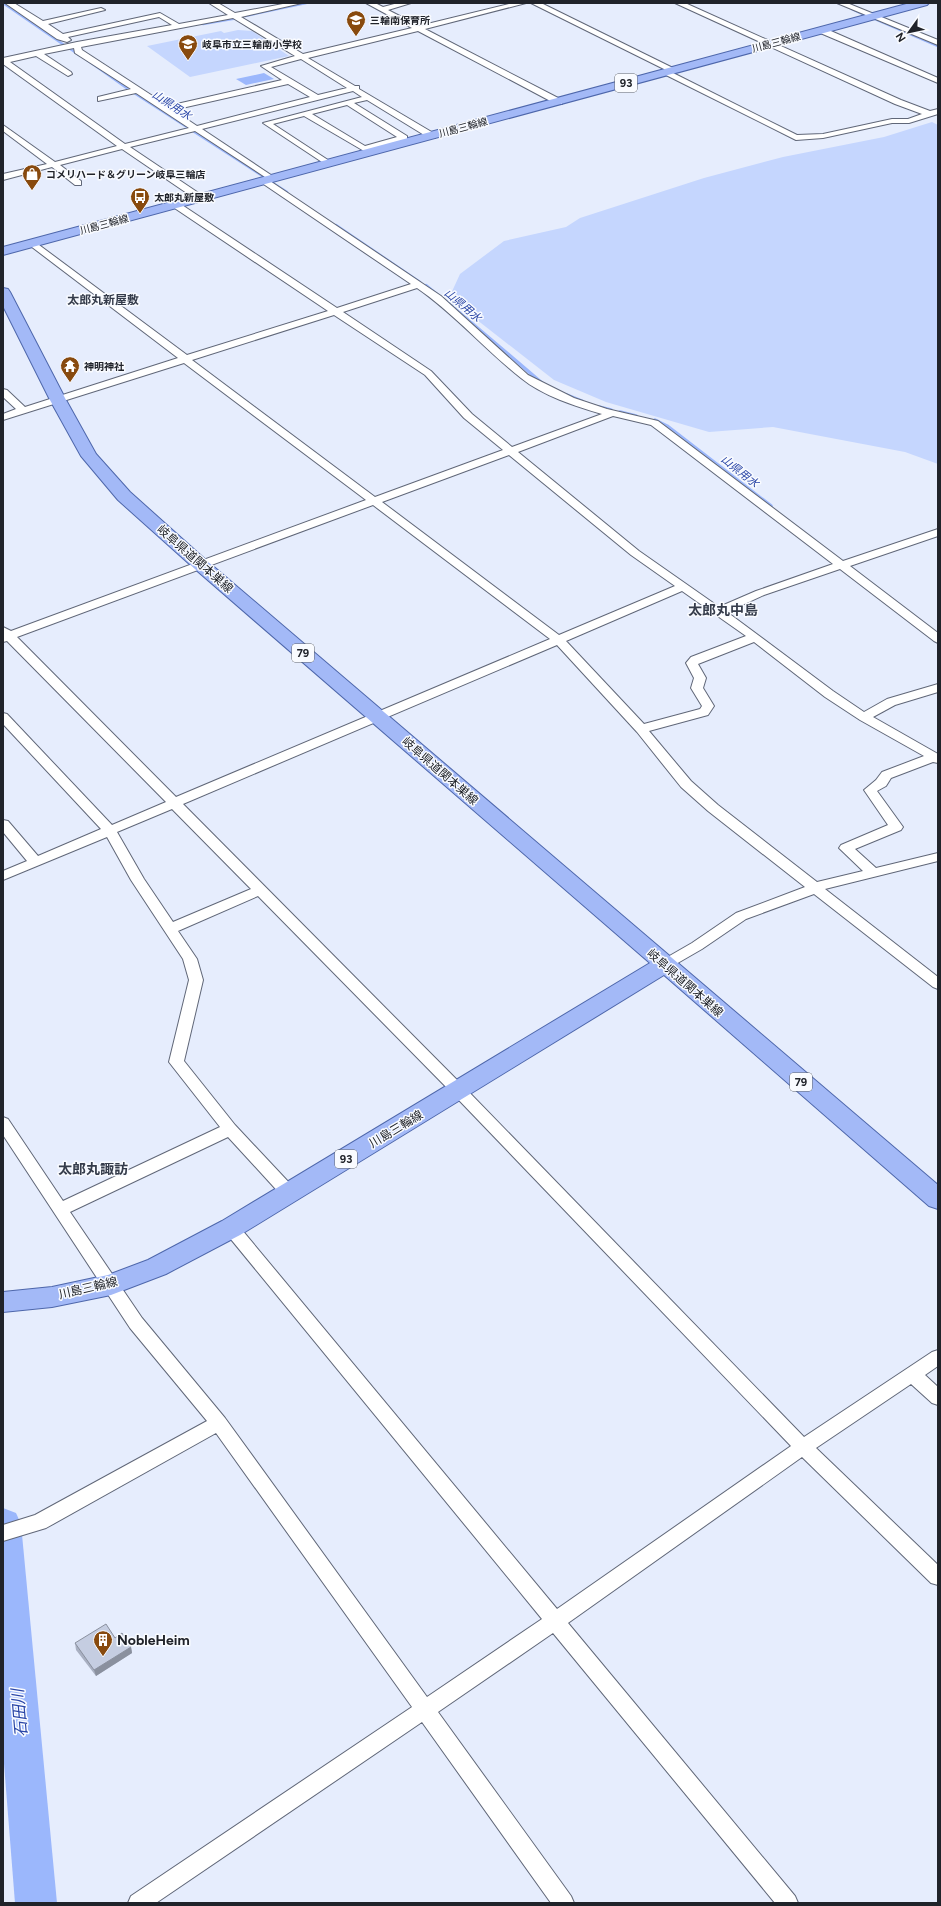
<svg xmlns="http://www.w3.org/2000/svg" width="941" height="1906" font-family="Figtree,'Noto Sans JP',sans-serif">
  <rect width="100%" height="100%" fill="#e6edfd"/>
  <!-- green -->
  <path fill="#c5d6fe" d="M238,30L252,31L289,56L190,77L147,46L221,31L224,33Z
    M932,122L938,125V464L905,452L773,427L709,432L606,402L554,380L449,298L460,274L504,241L566,227L580,218L704,178L783,157L884,137Z"/>
  <!-- water -->
  <path fill="#9bb7fc" d="M264,73L274,79L246,85L236,79Z"/>
  <g fill="none" stroke-linecap="round" stroke-linejoin="round">
    <!-- stream-far1 -->
    <path stroke="#9bb7fc" stroke-width="2.5" d="M3,3L64,45
      M852,9L869,17
      M245,16L306,3
      M875,19L938,46
      M203,24L238,18
      M69,48L79,55
      M87,60L128,89L264,177
      M273,183L287,192
      M336,225L420,282
      M426,285L437,294
      M446,301L449,304"/>
    <!-- stream -->
    <path stroke="#9bb7fc" stroke-width="3.5" d="M448,303L542,383
      M567,395L582,401
      M599,407L611,410
      M620,412L636,416
      M655,420L667,426L771,506"/>
    <!-- river -->
    <path fill="#9bb7fc" fill-rule="evenodd" d="M3,1508L16,1513L21,1524L57,1903H15L3,1751Z"/>
    <defs>
      <path id="street" d="M5,3H14L43,21L101,8L105,10L48,24L63,34L160,13L179,24L228,15L209,3H218L235,13L288,3H302L241,17L303,54L412,28L366,3H375L383,7L398,3H411L388,10L419,26L513,3H526L425,29L562,100V104H556L418,31L308,58L355,86H359V89L435,134V138H429L367,100L354,103L407,136V140L364,151L304,116L273,124L331,162V166H328L263,123L362,97L353,91L202,129L277,179L270,181L441,296L528,375L574,398L607,409L658,421L843,561L938,529V536L850,566L938,633V643L934,641L840,569L764,595L727,612L833,691L864,712L887,699L938,684V692L895,705L873,717L938,754V763L933,762L891,778L886,786L877,791L903,827L901,830L855,849L876,868L938,853V861L825,889L938,977V989L933,987L814,894L746,919L702,949L669,968L664,970L659,968L657,965L659,962L692,943L736,913L805,887L708,811L681,787L637,732L557,645L183,804L464,1087L804,1437L932,1352L938,1350V1366L925,1375L938,1387V1405L932,1403L911,1384L816,1448L938,1565V1585L931,1583L802,1457L568,1623L795,1896L798,1903H775L553,1633L438,1712L571,1896L574,1903H551L422,1722L156,1903H128L131,1896L412,1707L216,1433L46,1528L3,1541V1525L35,1515L207,1421L130,1328L3,1135V1117L8,1119L63,1201L220,1127L169,1062L189,980L183,959L131,880L107,837L3,880V871L27,861L3,832V820L8,821L38,856L101,829L3,724V713L7,714L112,825L166,802L7,641L3,642V627L11,631L366,500L184,363L3,420V414L16,409L3,397V389L7,390L25,407L178,358L28,244L32,241L35,242L187,355L328,311L173,207V203H179L337,308L411,284L262,183V179H268L195,131L130,147L203,196V200H197L122,149L60,165L81,181V185H75L52,167L3,180V174L47,164L3,131V125L55,162L117,146L3,64V58L77,42L172,25L159,17L68,37L71,40L67,42L57,39ZM233,18L295,56L261,66L282,80L168,106L82,50L81,47ZM74,48L75,53L131,89L98,97V101L136,93L189,128L125,144L10,62L36,56L68,76L72,74L71,72L44,54ZM301,59L347,88L318,95L271,67ZM288,84L310,97L197,126L173,110ZM347,105L397,137L365,146L312,114ZM417,288C455,314 485,350 521,378C543,396 575,406 602,414L512,447L472,414L431,371L343,312ZM334,315L425,375L464,418L503,450L375,497L192,360ZM613,416L651,425L659,431L833,564L756,591L719,607L639,551L518,452ZM509,455L631,555L675,586L559,635L382,502ZM373,505L550,639L176,797L17,637ZM682,591L746,636L691,657L686,663L694,678L691,688L702,706L700,709L644,724L566,641ZM754,642L825,697L860,720L924,756L882,772L876,780L864,790L888,825L841,845L839,848L863,871L817,882L718,805L691,781L649,731L708,715L714,706L703,688L706,678L698,664ZM172,809L251,889L173,922L144,879L117,832ZM258,896L454,1095L791,1446L557,1609L237,1224L231,1222L225,1224L223,1228L225,1232L542,1619L427,1697L225,1418L142,1318L70,1212L228,1137L283,1197L289,1199L295,1197L297,1193L295,1189L235,1125L184,1061L203,980L197,959L178,931Z
        M531,3H541L677,70L670,72Z
        M675,3H685L901,100L930,111L938,109V114L909,123H892L823,138L796,140L660,72L667,70L797,135L823,134L892,119H908L922,114L895,104Z
        M837,3H847L938,40V45Z
        M818,28H824L938,78V83L818,32Z"/>
      <path id="primary" d="M910,3H929L927,5L3,255V247Z
        M3,288L8,289L10,292L66,400L96,454L130,492L207,561L938,1185V1209L929,1206L664,975L240,1235L166,1274L111,1295L52,1307L3,1312V1292L52,1287L108,1275L148,1260L222,1221L650,963L195,569L118,500L81,456L50,400L3,306Z"/>
    </defs>
    <!-- street casing -->
    <use href="#street" stroke="#606778" stroke-width="2"/>
    <!-- primary casing -->
    <use href="#primary" stroke="#4e67ab" stroke-width="2"/>
    <!-- street -->
    <use href="#street" fill="#fff" fill-rule="evenodd"/>
    <!-- primary -->
    <use href="#primary" fill="#a3b9f7" fill-rule="evenodd"/>
  </g>
  <!-- wall -->
  <path fill="#a9b0c2" d="M75,1643L131,1647L132,1653L96,1676L76,1650Z"/>
  <!-- shaded-wall -->
  <path fill="#8a909e" d="M131,1647L132,1653L96,1676L94,1670Z"/>
  <!-- building -->
  <path fill="#c5cde1" stroke="#8a909e" d="M106,1624L115,1638L122,1633L131,1647L94,1670L75,1643Z"/>
  <!-- icons -->
  <defs>
    <symbol id="school-pin" viewBox="-11 -11 22 30"><path d="M0 17L-7.5 6A9.5 9.5 0 1 1 7.5 6Z" fill="#884a0e" stroke="#f9fbff"/><path d="M0-5L7-2L0 1L-7-2ZM-4 1L0 2.5L4 1V4Q0 6-4 4Z" fill="#fff"/></symbol>
    <symbol id="shop-pin" viewBox="-11 -11 22 30"><path d="M0 17L-7.5 6A9.5 9.5 0 1 1 7.5 6Z" fill="#884a0e" stroke="#f9fbff"/><path d="M-5-2.5h2.3a2.7 3.5 0 0 1 5.4 0H5L5.5 6h-11ZM-1.5-2.5h3a1.5 2.3 0 0 0-3 0Z" fill="#fff"/></symbol>
    <symbol id="bus-pin" viewBox="-11 -11 22 30"><path d="M0 17L-7.5 6A9.5 9.5 0 1 1 7.5 6Z" fill="#884a0e" stroke="#f9fbff"/><path d="M-5-6H5V4H4V6H2V4H-2V6H-4V4H-5ZM-3.5-4V0h7V-4ZM-3.5 1.2v1.5H-2V1.2ZM2 1.2v1.5H3.5V1.2Z" fill="#fff"/></symbol>
    <symbol id="temple-pin" viewBox="-11 -11 22 30"><path d="M0 17L-7.5 6A9.5 9.5 0 1 1 7.5 6Z" fill="#884a0e" stroke="#f9fbff"/><path d="M0-6L5-2H3V0L6.5 2.5H4V6H1.5V3h-3V6H-4V2.5H-6.5L-3 0V-2H-5Z" fill="#fff"/></symbol>
    <symbol id="building-pin" viewBox="-11 -11 22 30"><path d="M0 17L-7.5 6A9.5 9.5 0 1 1 7.5 6Z" fill="#884a0e" stroke="#f9fbff"/><path d="M-4-6H4V6H1V3H-1V6H-4ZM-2.5-4.3h1.7v1.8h-1.7ZM.8-4.3h1.7v1.8H.8ZM-2.5-1h1.7V.8h-1.7ZM.8-1h1.7V.8H.8Z" fill="#fff"/></symbol>
  </defs>
  <g fill-rule="evenodd">
    <use href="#school-pin" x="345" y="9" width="22" height="30"/>
    <use href="#school-pin" x="177" y="33" width="22" height="30"/>
    <use href="#shop-pin" x="21" y="163" width="22" height="30"/>
    <use href="#bus-pin" x="129" y="186" width="22" height="30"/>
    <use href="#temple-pin" x="59" y="355" width="22" height="30"/>
    <use href="#building-pin" x="92" y="1629" width="22" height="30"/>
  </g>
  <g text-anchor="middle" stroke-width="3" stroke-linejoin="round" paint-order="stroke">
    <!-- far-poi labels -->
    <g font-size="10" font-weight="bold" fill="#20232a" stroke="#f9fbff" text-anchor="start">
      <text x="370" y="24">三輪南保育所</text>
      <text x="202" y="48">岐阜市立三輪南小学校</text>
      <text x="46" y="178">コメリハード＆グリーン岐阜三輪店</text>
      <text x="154" y="201">太郎丸新屋敷</text>
      <text x="84" y="370">神明神社</text>
    </g>
    <!-- far-street labels -->
    <g font-size="10" fill="#20232a" stroke="#f9fbff">
      <text transform="translate(776 42) rotate(-15)" y="4">川島三輪線</text>
      <text transform="translate(463 127) rotate(-15)" y="4">川島三輪線</text>
      <text transform="translate(104 224) rotate(-15)" y="4">川島三輪線</text>
    </g>
    <!-- shield labels -->
    <g fill="#f9fbff" stroke="#61646a" stroke-width="1">
      <rect x="615" y="74" width="22" height="18" rx="3"/>
      <rect x="292" y="644" width="22" height="18" rx="3"/>
      <rect x="790" y="1073" width="22" height="18" rx="3"/>
      <rect x="335" y="1150" width="22" height="18" rx="3"/>
    </g>
    <g font-size="11" font-weight="bold" fill="#20232a">
      <text x="626" y="87">93</text>
      <text x="303" y="657">79</text>
      <text x="801" y="1086">79</text>
      <text x="346" y="1163">93</text>
    </g>
    <!-- far-water labels -->
    <g font-size="11" font-style="italic" fill="#2a46a7" stroke="#f9fbff">
      <text transform="translate(172 105) rotate(33)" y="4">山県用水</text>
      <text transform="translate(463 305) rotate(40)" y="4">山県用水</text>
      <text transform="translate(740 471) rotate(38)" y="4">山県用水</text>
    </g>
    <!-- far-quarter labels -->
    <g font-size="12" font-weight="bold" fill="#353c4b" stroke="#f9fbff">
      <text x="103" y="304">太郎丸新屋敷</text>
    </g>
    <!-- street labels -->
    <g font-size="12" fill="#20232a" stroke="#f9fbff">
      <text transform="translate(195 559) rotate(41)" y="4">岐阜県道関本巣線</text>
      <text transform="translate(440 771) rotate(41)" y="4">岐阜県道関本巣線</text>
      <text transform="translate(685 983) rotate(41)" y="4">岐阜県道関本巣線</text>
      <text transform="translate(396 1129) rotate(-31)" y="4">川島三輪線</text>
      <text transform="translate(88 1288) rotate(-13)" y="4">川島三輪線</text>
    </g>
    <!-- quarter labels -->
    <g font-size="14" font-weight="bold" fill="#353c4b" stroke="#f9fbff">
      <text x="723" y="615">太郎丸中島</text>
      <text x="93" y="1174">太郎丸諏訪</text>
    </g>
    <!-- near-poi labels -->
    <g font-size="14" font-weight="bold" fill="#20232a" stroke="#f9fbff" text-anchor="start">
      <text x="117" y="1645">NobleHeim</text>
    </g>
    <!-- near-water labels -->
    <g font-size="16" font-style="italic" fill="#2a46a7" stroke="#f9fbff">
      <text transform="translate(19 1713) rotate(-95)" y="6">石田川</text>
    </g>
  </g>
  <!-- border -->
  <rect width="941" height="1906" fill="none" stroke="#20232a" stroke-width="8"/>
  <!-- north arrow -->
  <g transform="translate(909 32) rotate(237)" stroke="#f9fbff" stroke-width="3" paint-order="stroke">
  <path d="M0-3L7 15L0 10L-7 15Z" fill="#20232a"/>
  <text y="-6" font-size="11" font-weight="bold" text-anchor="middle" fill="#20232a">N</text>
  </g>
</svg>
